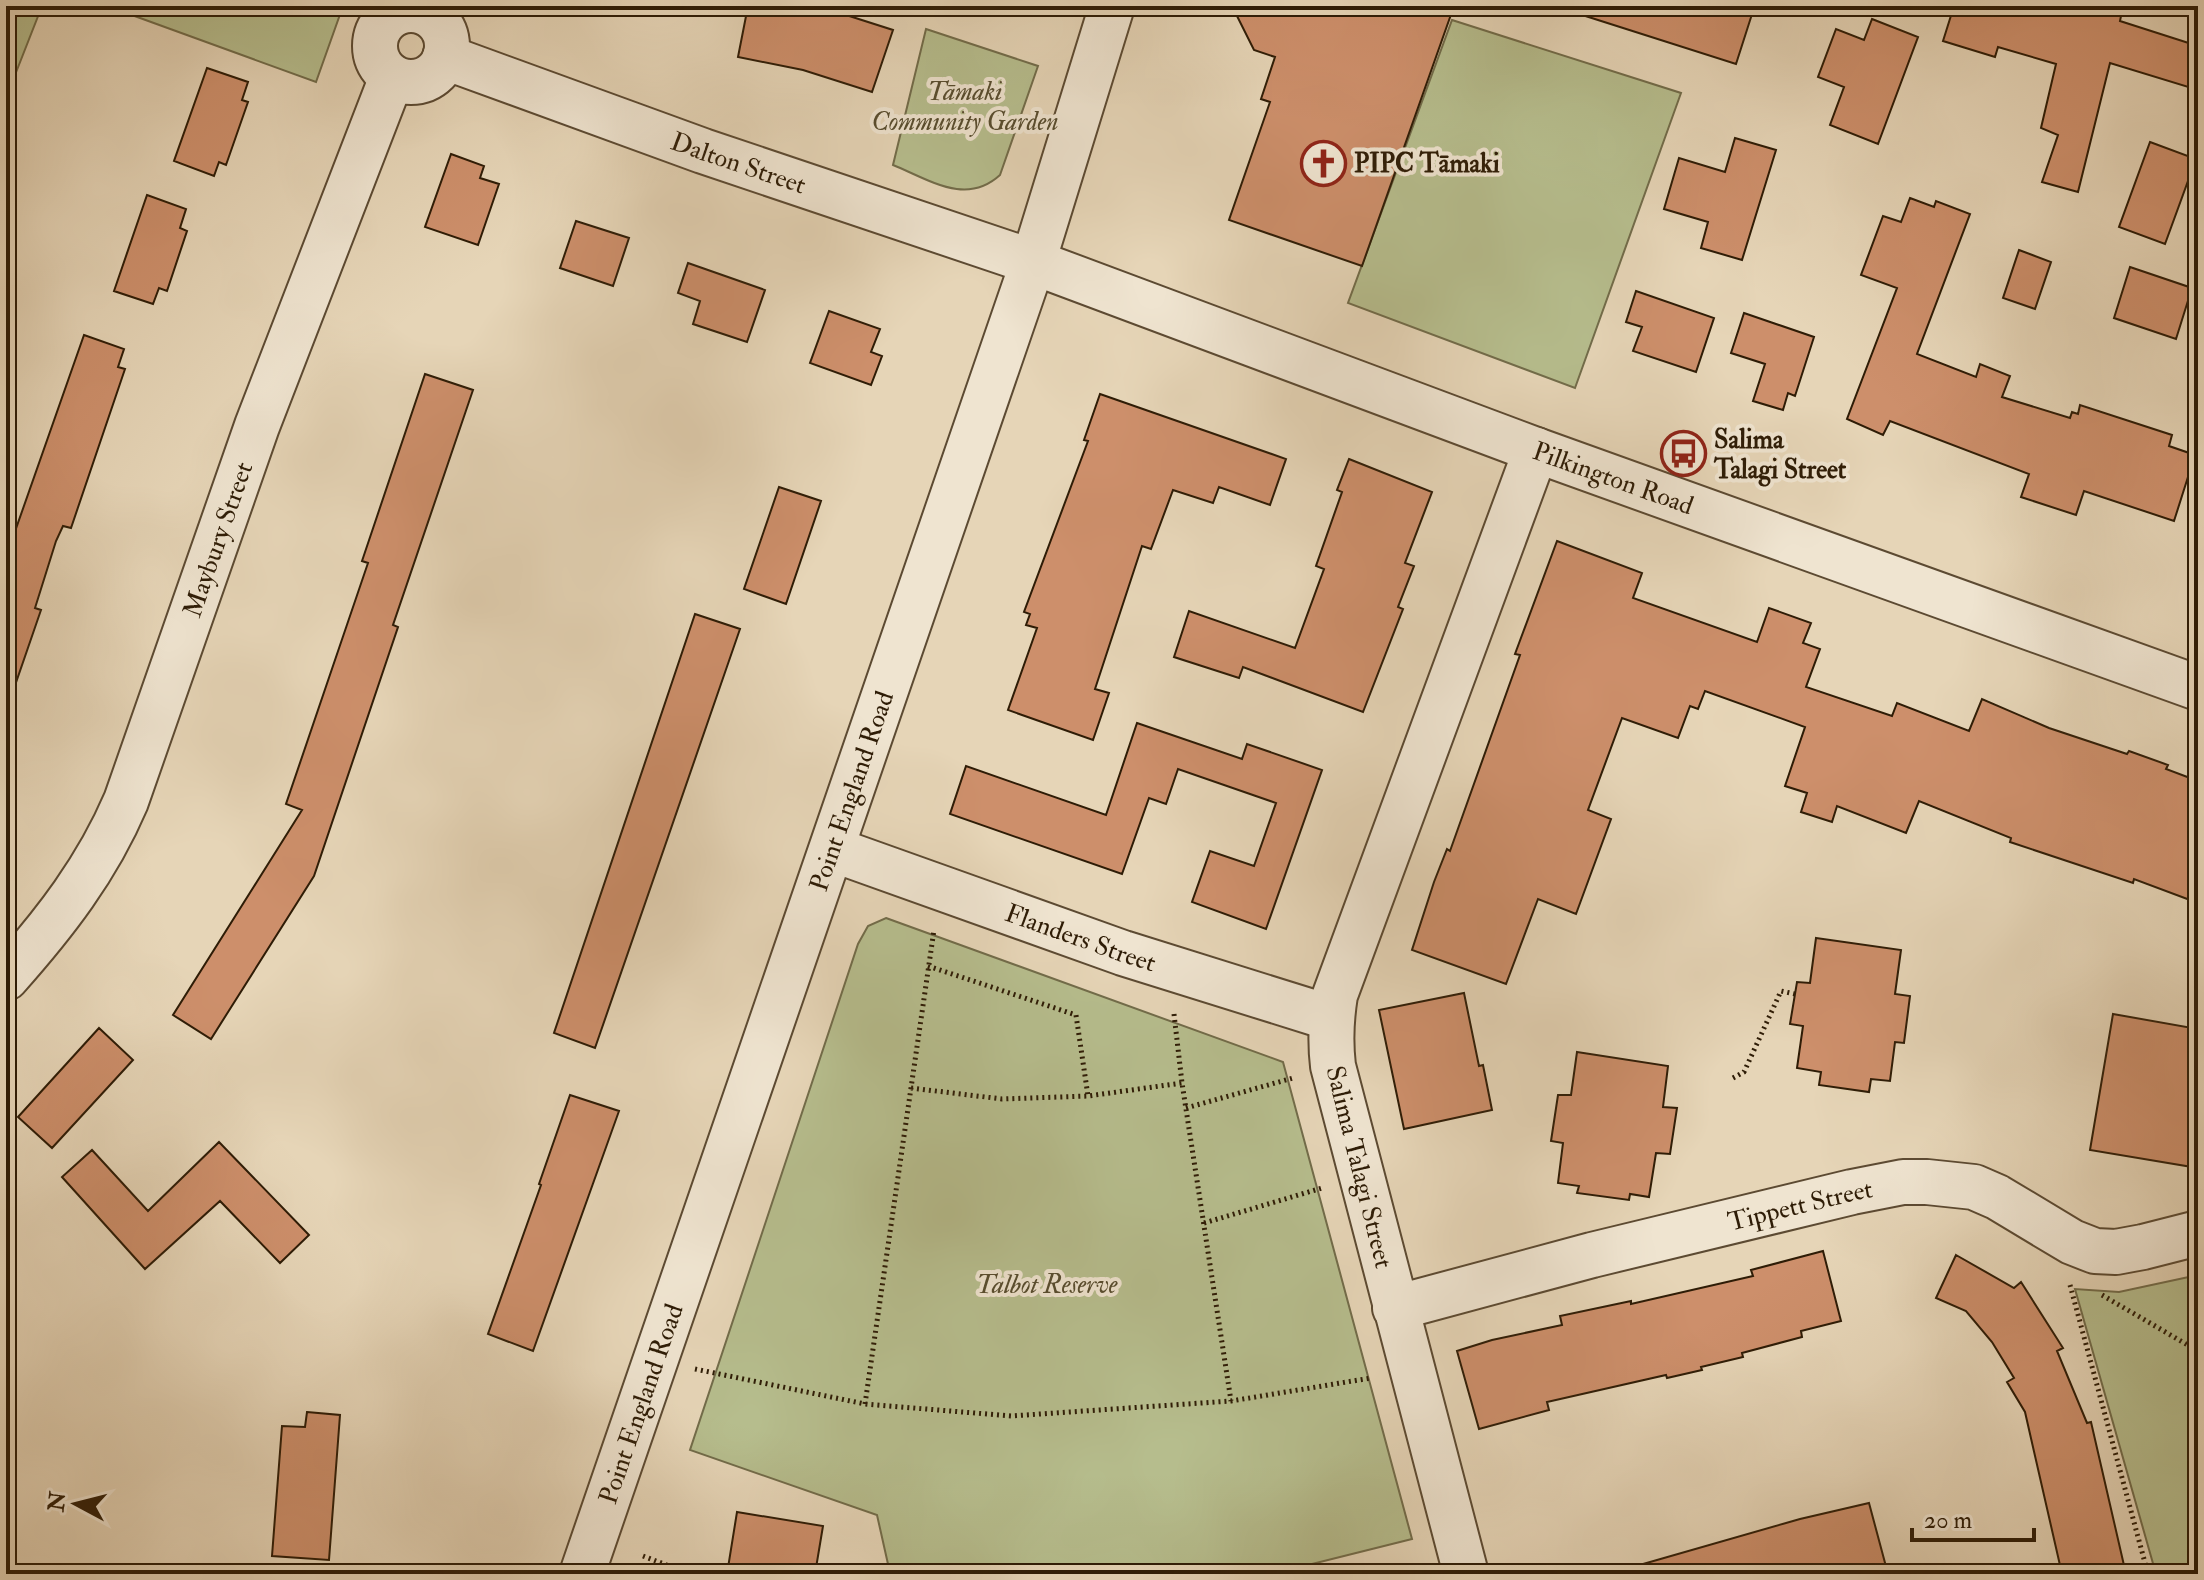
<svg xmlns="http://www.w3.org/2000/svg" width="2204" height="1580" font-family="'IM FELL Double Pica',serif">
  <rect width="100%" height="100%" fill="#e6d5b7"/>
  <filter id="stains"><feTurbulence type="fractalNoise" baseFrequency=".0025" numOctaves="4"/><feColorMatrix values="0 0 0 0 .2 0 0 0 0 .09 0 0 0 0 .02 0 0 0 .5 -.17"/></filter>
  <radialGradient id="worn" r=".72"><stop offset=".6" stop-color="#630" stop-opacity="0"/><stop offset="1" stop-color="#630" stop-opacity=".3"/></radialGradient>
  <!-- green -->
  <path fill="#b6bd8d" stroke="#726c4a" stroke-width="2" d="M6,6H42L6,98Z
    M107,6H343L316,82Z
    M1452,20L1681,93L1575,388L1348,303Z
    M926,29L1038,66L1000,175C966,206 930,180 893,165Z
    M886,918L1283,1062L1412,1539L1272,1574H950L888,1564L877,1515L690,1450L858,944L868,926Z
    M2198,1275V1574H2156L2075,1289L2119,1292Z"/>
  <!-- building -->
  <path fill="#cd8f6b" stroke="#2e1c06" stroke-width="2" d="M748,6H818L893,30L872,92L803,70L738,57Z
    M1232,6H1454L1362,266L1229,220L1270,102L1261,99L1275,57L1254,50Z
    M1577,6H1736L1753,11L1736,64L1576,13Z
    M1954,6H2123L2120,21L2198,46V90L2110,63L2078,192L2042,182L2058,135L2041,128L2056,64L1998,47L1995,57L1943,41Z
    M1872,19L1918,37L1878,144L1830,125L1844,87L1818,77L1836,29L1864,40Z
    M207,68L248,82L242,100L248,102L226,165L219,162L214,176L174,161Z
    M1735,138L1776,150L1742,260L1701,248L1708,222L1664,209L1679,158L1725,172Z
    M2150,142L2196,159L2165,244L2119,227Z
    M451,154L484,166L480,178L499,184L478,245L425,227Z
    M147,195L186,209L180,228L187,231L167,291L159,288L153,304L114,291Z
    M1910,198L1934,207L1936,201L1970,214L1917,354L1976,377L1980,364L2010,376L2002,397L2070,418L2072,412L2078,414L2080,405L2172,435L2169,446L2195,455L2174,521L2084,491L2076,515L2021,497L2029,474L1890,421L1883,435L1847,419L1897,288L1861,275L1883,216L1901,222Z
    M576,221L629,238L613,286L560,268Z
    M2019,250L2051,262L2035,309L2003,298Z
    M688,263L765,290L747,342L693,324L700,301L678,293Z
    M2130,267L2192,288L2176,339L2114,318Z
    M1636,291L1714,318L1696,372L1633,351L1642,327L1626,322Z
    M829,311L880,329L871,352L882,356L871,385L810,363Z
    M1744,313L1814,337L1795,396L1788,393L1783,410L1753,401L1765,364L1731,353Z
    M84,335L124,349L118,367L125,369L71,528L63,526L56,541L35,608L41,610L11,697L6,696V557Z
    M425,374L473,390L393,625L398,627L314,876L211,1039L173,1015L302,810L286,804L368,563L362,561Z
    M1100,394L1286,459L1270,505L1219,487L1213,503L1173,490L1151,549L1142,546L1095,689L1109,693L1093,740L1008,710L1037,628L1026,625L1030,614L1024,612L1088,441L1084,440Z
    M1349,459L1432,492L1405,563L1414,566L1398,607L1403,609L1363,712L1243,667L1239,678L1174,657L1189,611L1295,648L1324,569L1316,566L1342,492L1337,490Z
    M779,487L821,501L786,604L744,589Z
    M1557,541L1642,573L1633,598L1757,642L1769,608L1811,623L1803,643L1820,649L1806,687L1892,716L1897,703L1969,731L1982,699L2049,728L2127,754L2129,751L2168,765L2166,769L2198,781V903L2134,879L2133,883L2010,842L2011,838L1919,801L1906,833L1837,806L1832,822L1801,812L1807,793L1785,786L1805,727L1705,691L1698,709L1690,706L1678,738L1622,718L1588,810L1611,819L1576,914L1538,899L1506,984L1412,950L1434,882L1447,849L1450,851L1520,655L1515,654Z
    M695,614L740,629L595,1048L554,1033Z
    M1137,723L1242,759L1247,744L1322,770L1266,929L1192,902L1210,851L1254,866L1276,803L1178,769L1166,804L1149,798L1122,874L950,814L966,766L1106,815Z
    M1816,938L1901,950L1895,994L1910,996L1904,1043L1895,1042L1890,1081L1871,1079L1869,1092L1819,1085L1821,1072L1797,1068L1803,1026L1790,1024L1797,982L1810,983Z
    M1464,993L1479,1066L1483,1065L1492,1110L1404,1129L1379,1010Z
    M2113,1014L2198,1029V1168L2090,1150Z
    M99,1028L133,1060L52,1148L18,1117Z
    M1577,1052L1668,1066L1663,1107L1677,1108L1670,1154L1656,1153L1649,1197L1630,1194L1629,1200L1577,1193L1579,1186L1558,1183L1563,1143L1551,1141L1558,1095H1571Z
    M570,1095L619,1111L533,1351L488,1334L541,1185L539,1184Z
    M219,1142L309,1235L280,1263L220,1201L145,1269L62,1177L92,1150L148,1211Z
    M1823,1251L1841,1321L1801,1331L1802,1337L1742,1353L1743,1357L1701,1367L1702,1370L1667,1378L1666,1375L1547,1402L1549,1410L1479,1429L1457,1351L1492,1340L1562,1325L1560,1316L1631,1301V1304L1753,1276L1751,1270Z
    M1956,1255L2014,1288L2021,1282L2063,1348L2057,1351L2087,1423L2091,1422L2126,1574H2062L2025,1412L2007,1382L2014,1378L1992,1342L1966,1311L1936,1298Z
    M307,1412L340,1415L329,1560L272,1556L282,1426L305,1427Z
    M1869,1503L1888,1574H1644L1643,1564L1800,1519Z
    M737,1512L823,1526L815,1574H727Z"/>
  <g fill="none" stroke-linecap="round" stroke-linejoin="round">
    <defs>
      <g id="minor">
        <circle cx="411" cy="46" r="36"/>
        <path id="s1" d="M445,57L703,151L1033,262L1536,450L2198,688"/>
        <path id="s2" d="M832,849L1123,953L1331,1018"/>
        <path id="s3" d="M6,978C55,923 97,869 126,801L257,426L392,77"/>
        <path id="s4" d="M1395,1308L1592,1255L1852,1192L1903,1182H1927L1974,1187L1997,1197L2072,1242L2095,1251L2116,1252L2143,1247L2198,1233"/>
        <path id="s5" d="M582,1574L1033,262L1112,6"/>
        <path d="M1466,1574L1333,1066C1330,1041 1331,1020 1335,995L1536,450"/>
      </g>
    </defs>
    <!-- minor casing -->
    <use href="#minor" stroke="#5c4a32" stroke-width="48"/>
    <!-- path -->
    <path stroke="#2e1c06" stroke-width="5" stroke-dasharray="2 4" stroke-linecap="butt" d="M928,966L1076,1015L1088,1096
      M1174,1014L1182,1083L1231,1401
      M1733,1078L1744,1072L1781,991L1795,994
      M911,1088L1002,1099L1088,1096L1182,1083
      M1186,1108L1293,1078
      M1204,1223L1322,1188
      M2070,1285L2148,1574
      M2102,1295L2198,1351
      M2198,1355C2191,1381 2189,1408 2198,1433
      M695,1369L865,1404L1011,1416L1231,1401L1371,1378
      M865,1404L934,930
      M643,1556L690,1574"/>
    <!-- minor -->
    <use href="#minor" stroke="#efe4d0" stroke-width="44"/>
  </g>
  <!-- icons -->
  <defs>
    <symbol id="church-ring" viewBox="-11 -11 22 22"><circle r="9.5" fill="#efe4d0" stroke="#8f2418" stroke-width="1.5"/><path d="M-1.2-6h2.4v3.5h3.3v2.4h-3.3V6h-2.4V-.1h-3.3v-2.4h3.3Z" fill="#8f2418"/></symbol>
    <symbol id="bus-ring" viewBox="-11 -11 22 22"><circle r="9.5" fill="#efe4d0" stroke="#8f2418" stroke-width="1.5"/><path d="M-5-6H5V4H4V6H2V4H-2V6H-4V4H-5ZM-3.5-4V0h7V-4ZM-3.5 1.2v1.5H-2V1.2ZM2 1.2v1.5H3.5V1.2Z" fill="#8f2418"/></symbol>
  </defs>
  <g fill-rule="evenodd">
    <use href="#church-ring" x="1298" y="138" width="51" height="51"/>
    <use href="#bus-ring" x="1658" y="428" width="51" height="51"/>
  </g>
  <g text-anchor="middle" stroke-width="8" stroke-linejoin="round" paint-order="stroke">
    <!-- park labels -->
    <g font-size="26" font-style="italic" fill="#574c2e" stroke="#efe4d0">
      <text x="965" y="100">Tāmaki<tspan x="965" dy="30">Community Garden</tspan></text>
      <text x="1047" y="1293">Talbot Reserve</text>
    </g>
    <!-- street labels -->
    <g font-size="26" fill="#2e1c06" stroke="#efe4d0">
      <text dy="9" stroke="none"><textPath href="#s1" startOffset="312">Dalton Street</textPath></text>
      <text dy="9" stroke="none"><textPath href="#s1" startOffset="1242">Pilkington Road</textPath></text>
      <text dy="9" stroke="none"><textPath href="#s3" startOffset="492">Maybury Street</textPath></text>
      <text dy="9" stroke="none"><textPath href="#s5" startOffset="828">Point England Road</textPath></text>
      <text dy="9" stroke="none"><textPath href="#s2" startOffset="264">Flanders Street</textPath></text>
      <text transform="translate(1360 1167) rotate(76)" y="9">Salima Talagi Street</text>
      <text dy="9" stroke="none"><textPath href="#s4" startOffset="418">Tippett Street</textPath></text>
      <text dy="9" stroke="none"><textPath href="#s5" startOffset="180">Point England Road</textPath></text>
    </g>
    <!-- poi labels -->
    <g font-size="26" font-weight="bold" fill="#2e1c06" stroke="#efe4d0" text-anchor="start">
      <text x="1354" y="172">PIPC Tāmaki</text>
      <text x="1714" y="448">Salima<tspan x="1714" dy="30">Talagi Street</tspan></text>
    </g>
  </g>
  <!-- margin -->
  <rect width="2204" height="1580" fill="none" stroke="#e6d5b7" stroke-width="32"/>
  <rect x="8" y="8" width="2188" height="1564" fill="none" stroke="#2e1c06" stroke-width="4"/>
  <rect x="16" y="16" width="2172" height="1548" fill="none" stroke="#2e1c06" stroke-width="2"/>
  <!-- north arrow -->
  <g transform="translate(76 1504) rotate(277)" stroke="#efe4d0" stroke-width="6" paint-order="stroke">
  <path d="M0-6L14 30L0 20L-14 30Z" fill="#2e1c06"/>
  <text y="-12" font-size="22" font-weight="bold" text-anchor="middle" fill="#2e1c06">N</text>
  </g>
  <!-- scale -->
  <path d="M1912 1528v12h122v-12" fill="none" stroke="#2e1c06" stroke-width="4"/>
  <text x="1924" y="1528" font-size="24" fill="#2e1c06" stroke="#efe4d0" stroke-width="6" paint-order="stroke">20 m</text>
  <rect width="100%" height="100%" filter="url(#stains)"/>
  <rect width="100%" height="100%" fill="url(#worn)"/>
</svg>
